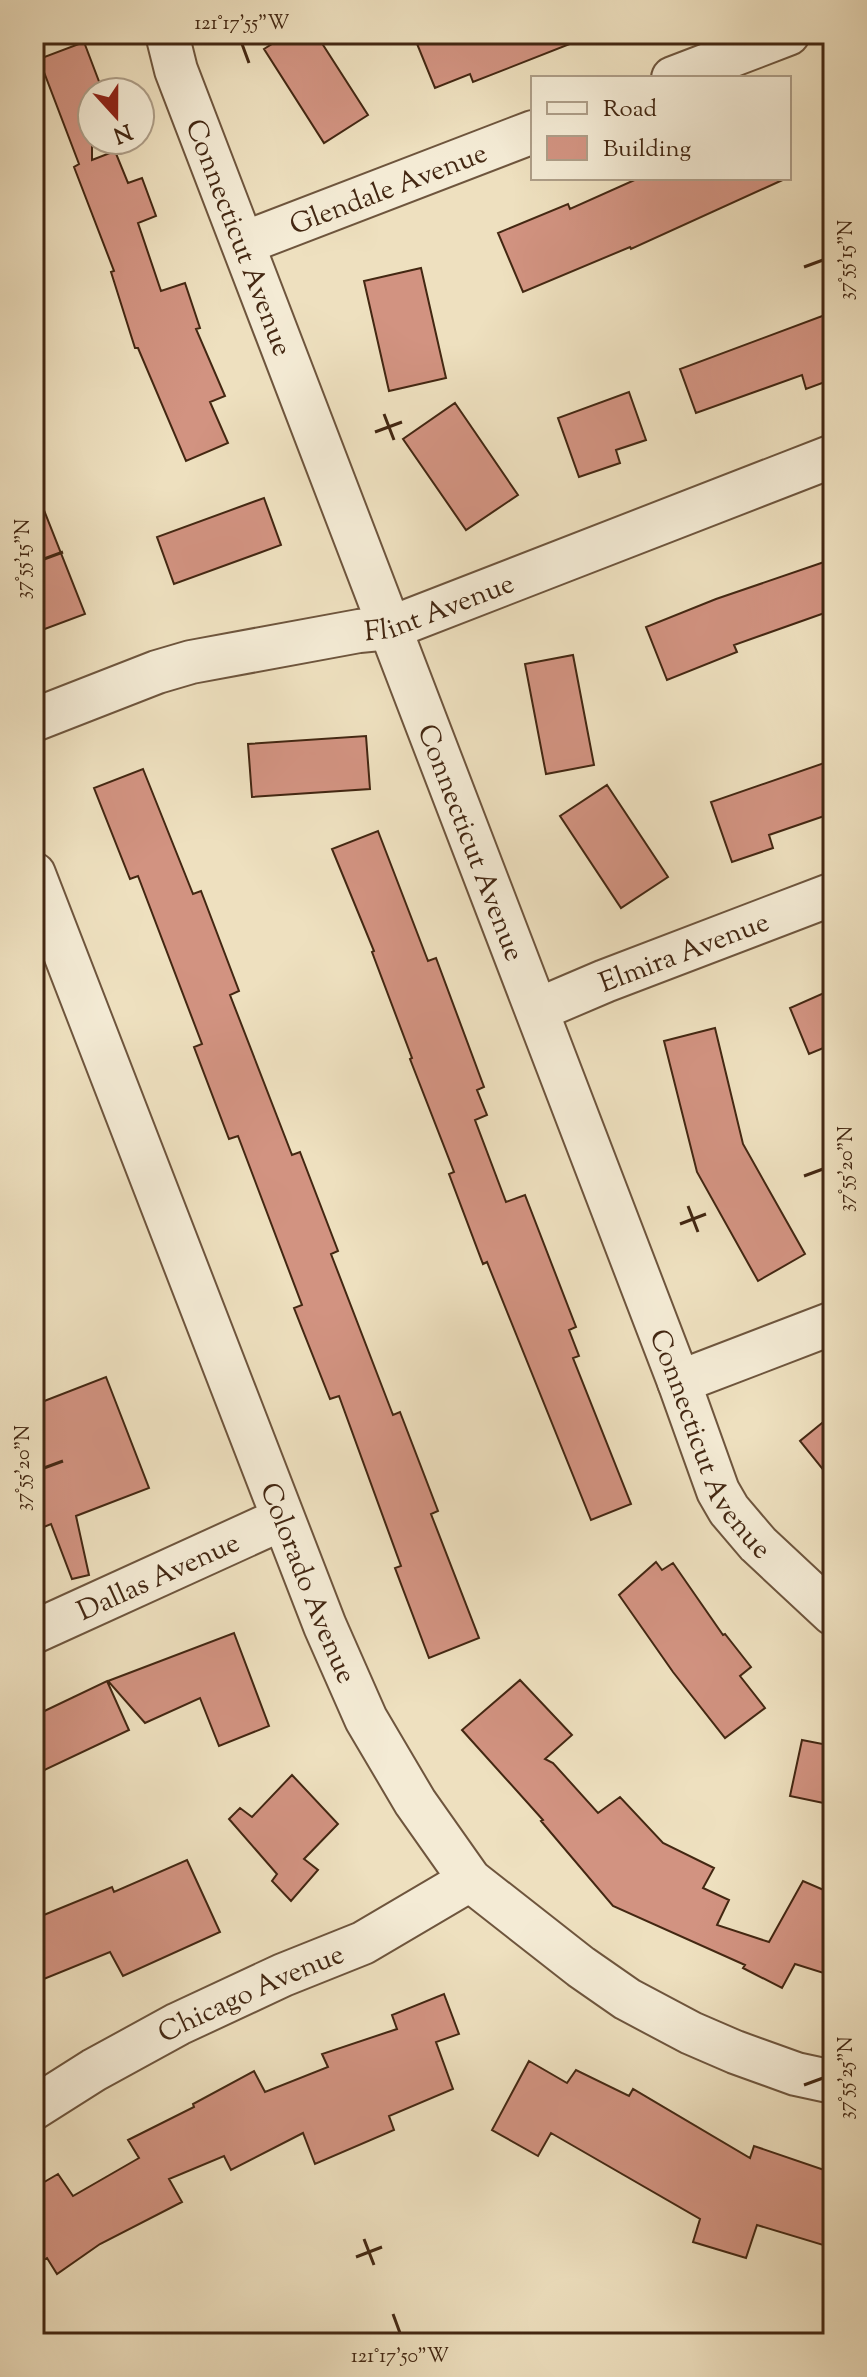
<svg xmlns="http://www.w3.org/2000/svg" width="867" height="2377" font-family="'Sorts Mill Goudy',serif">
  <rect width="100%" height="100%" fill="#eee0bf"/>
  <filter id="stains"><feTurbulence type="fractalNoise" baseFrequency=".0025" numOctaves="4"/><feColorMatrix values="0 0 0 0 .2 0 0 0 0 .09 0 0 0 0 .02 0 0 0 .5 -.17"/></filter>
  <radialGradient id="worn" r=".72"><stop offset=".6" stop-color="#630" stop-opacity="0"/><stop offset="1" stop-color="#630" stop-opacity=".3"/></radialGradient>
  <!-- building -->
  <path fill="#d29381" stroke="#432712" stroke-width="2" d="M288,34H316L368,115L324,143L264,49Z
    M413,34H590V36L473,82L470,74L435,88Z
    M84,42L103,92H92V160L115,151L128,183L142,178L156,216L138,223L161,291L185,283L200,328L196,329L225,396L210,402L228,443L186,461L138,348H135L111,272L114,271L74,167L79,164L39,59Z
    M639,178H787L631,249L630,247L523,292L498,233L568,204L570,209Z
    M421,268L446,378L389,391L364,281Z
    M833,312V379L806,389L802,375L696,413L680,369Z
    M629,392L646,440L616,450L620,463L579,477L558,418Z
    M455,403L518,495L466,530L403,439Z
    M34,490H36L85,614L34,633Z
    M264,498L281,545L174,584L157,537Z
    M833,559V610L734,645L737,652L667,680L646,627L716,599Z
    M573,655L594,765L546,774L525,664Z
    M366,736L370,789L252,797L248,744Z
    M833,760V813L769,835L773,848L732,862L711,802Z
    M143,769L193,894L201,891L239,991L230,995L292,1155L300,1152L338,1251L331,1254L393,1415L400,1412L438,1511L431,1514L479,1638L429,1658L395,1568L401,1566L339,1396L330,1399L294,1308L302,1305L238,1136L229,1139L194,1047L202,1044L138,876L130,879L94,788Z
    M607,785L668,877L621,908L560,816Z
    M378,831L428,961L436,958L484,1087L477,1090L487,1115L475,1120L506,1202L525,1195L576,1327L569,1330L579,1356L573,1358L631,1504L591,1520L487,1262L483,1264L449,1174L454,1172L410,1059L412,1058L372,952L374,951L332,849Z
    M833,989V1044L809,1054L790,1008Z
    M715,1028L743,1144L805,1254L758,1281L697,1172L664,1041Z
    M106,1377L149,1488L76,1516L89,1575L72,1579L51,1524L34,1531V1405Z
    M833,1414V1482L800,1441Z
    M656,1562L662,1570L673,1563L723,1635L725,1634L751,1667L740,1676L765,1708L725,1738L673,1672L619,1595Z
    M234,1633L269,1726L219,1746L200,1698L145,1723L108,1681Z
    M520,1680L572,1735L545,1759L553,1763L598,1813L620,1797L663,1843L714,1868L703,1888L729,1900L717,1925L769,1942L803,1881L833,1894V1976L795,1964L782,1988L743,1968L745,1965L613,1906L541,1821L543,1820L462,1730Z
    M107,1681L129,1730L34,1775V1716Z
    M802,1740L833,1746V1805L790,1796Z
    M292,1775L338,1824L304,1859L318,1870L291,1901L272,1881L277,1874L229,1819L240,1808L252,1817Z
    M187,1860L220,1932L123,1976L110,1952L34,1983V1919L112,1887L114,1892Z
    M444,1994L459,2034L436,2042L453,2089L389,2116L394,2130L315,2164L303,2133L231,2170L224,2156L169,2179L182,2202L100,2244L57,2274L47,2258L34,2266V2188L58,2174L73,2196L139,2158L128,2140L194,2107L193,2104L254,2071L265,2092L328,2067L322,2054L397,2029L392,2015Z
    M529,2061L567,2083L576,2070L629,2096L633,2089L750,2158L754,2146L833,2173V2248L757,2225L746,2258L693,2242L700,2219L551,2133L538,2156L492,2130Z"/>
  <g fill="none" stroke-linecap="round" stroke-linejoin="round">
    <defs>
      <g id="street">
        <path id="s1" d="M167,34L176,70L679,1382L718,1491L729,1510L758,1544L833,1614"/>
        <path d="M673,78L788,34"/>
        <path id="s2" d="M244,243L533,132"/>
        <path id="s3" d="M34,720L157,672L191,662L359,631L390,628L833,456"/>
        <path id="s4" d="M34,874L325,1626L366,1719L415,1802L470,1880L581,1967L627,1999L691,2033L735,2052L796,2074L833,2082"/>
        <path id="s5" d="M537,1010L605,981L833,894"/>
        <path d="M679,1382L833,1323"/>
        <path id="s6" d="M34,1632L282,1519"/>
        <path id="s7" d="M34,2108L94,2070L178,2024L283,1975L363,1943L470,1880"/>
      </g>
    </defs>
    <!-- street casing -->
    <use href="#street" stroke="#6e553d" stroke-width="46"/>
    <!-- street -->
    <use href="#street" stroke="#f4ebd5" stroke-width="42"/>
  </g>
  <!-- ticks -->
  <path fill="none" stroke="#432712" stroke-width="3" d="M242,44L249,63M804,267L823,260M384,414L394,440M375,432L402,422M44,559L63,552M804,1176L823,1169M688,1206L698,1232M680,1224L706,1214M44,1468L63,1461M804,2085L823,2078M364,2239L374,2265M356,2257L382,2247M393,2314L400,2333"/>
  <g text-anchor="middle" stroke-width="6" stroke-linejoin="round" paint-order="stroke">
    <!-- street labels -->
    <g font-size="28" fill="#432712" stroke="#f4ebd5">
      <text dy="10" stroke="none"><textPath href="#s2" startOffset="154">Glendale Avenue</textPath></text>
      <text dy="10" stroke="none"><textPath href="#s1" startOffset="216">Connecticut Avenue</textPath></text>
      <text dy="10" stroke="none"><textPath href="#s3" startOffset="422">Flint Avenue</textPath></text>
      <text dy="10" stroke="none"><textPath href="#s1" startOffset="864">Connecticut Avenue</textPath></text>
      <text dy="10" stroke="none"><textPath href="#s5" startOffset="158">Elmira Avenue</textPath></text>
      <text dy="10" stroke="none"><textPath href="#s1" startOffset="1512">Connecticut Avenue</textPath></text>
      <text dy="10" stroke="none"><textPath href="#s6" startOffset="136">Dallas Avenue</textPath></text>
      <text dy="10" stroke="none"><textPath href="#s4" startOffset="760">Colorado Avenue</textPath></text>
      <text dy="10" stroke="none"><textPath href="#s7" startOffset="246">Chicago Avenue</textPath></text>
    </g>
  </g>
  <!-- margin -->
  <rect width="867" height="2377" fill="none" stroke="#eee0bf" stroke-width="88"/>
  <!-- legend -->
  <rect x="531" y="76" width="260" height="104" fill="#f4ebd5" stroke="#ad9d87" stroke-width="2"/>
  <rect x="547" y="102" width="40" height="12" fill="#f4ebd5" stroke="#ad9d87" stroke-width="2"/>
  <text x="603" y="116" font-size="24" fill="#432712">Road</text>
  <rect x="547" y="136" width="40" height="24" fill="#d29381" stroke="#ad9d87" stroke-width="2"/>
  <text x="603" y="156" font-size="24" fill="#432712">Building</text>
  <!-- north arrow -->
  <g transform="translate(116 116) rotate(159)"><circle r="38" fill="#f4ebd5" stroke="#ad9d87" stroke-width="2"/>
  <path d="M0-6L14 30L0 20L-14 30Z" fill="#8f2418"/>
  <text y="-12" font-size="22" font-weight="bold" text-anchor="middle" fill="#432712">N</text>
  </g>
  <rect x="44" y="44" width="779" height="2289" fill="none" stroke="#432712" stroke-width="3"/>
  <g font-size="20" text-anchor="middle" fill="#432712">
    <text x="242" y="29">121°17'55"W</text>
    <text transform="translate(845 260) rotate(-90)" y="7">37°55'15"N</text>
    <text transform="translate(22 559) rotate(-90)" y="7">37°55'15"N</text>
    <text transform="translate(845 1169) rotate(-90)" y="7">37°55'20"N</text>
    <text transform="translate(22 1468) rotate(-90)" y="7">37°55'20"N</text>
    <text transform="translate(845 2078) rotate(-90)" y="7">37°55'25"N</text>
    <text x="400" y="2362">121°17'50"W</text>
  </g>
  <rect width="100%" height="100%" filter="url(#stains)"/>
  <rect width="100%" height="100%" fill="url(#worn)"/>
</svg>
